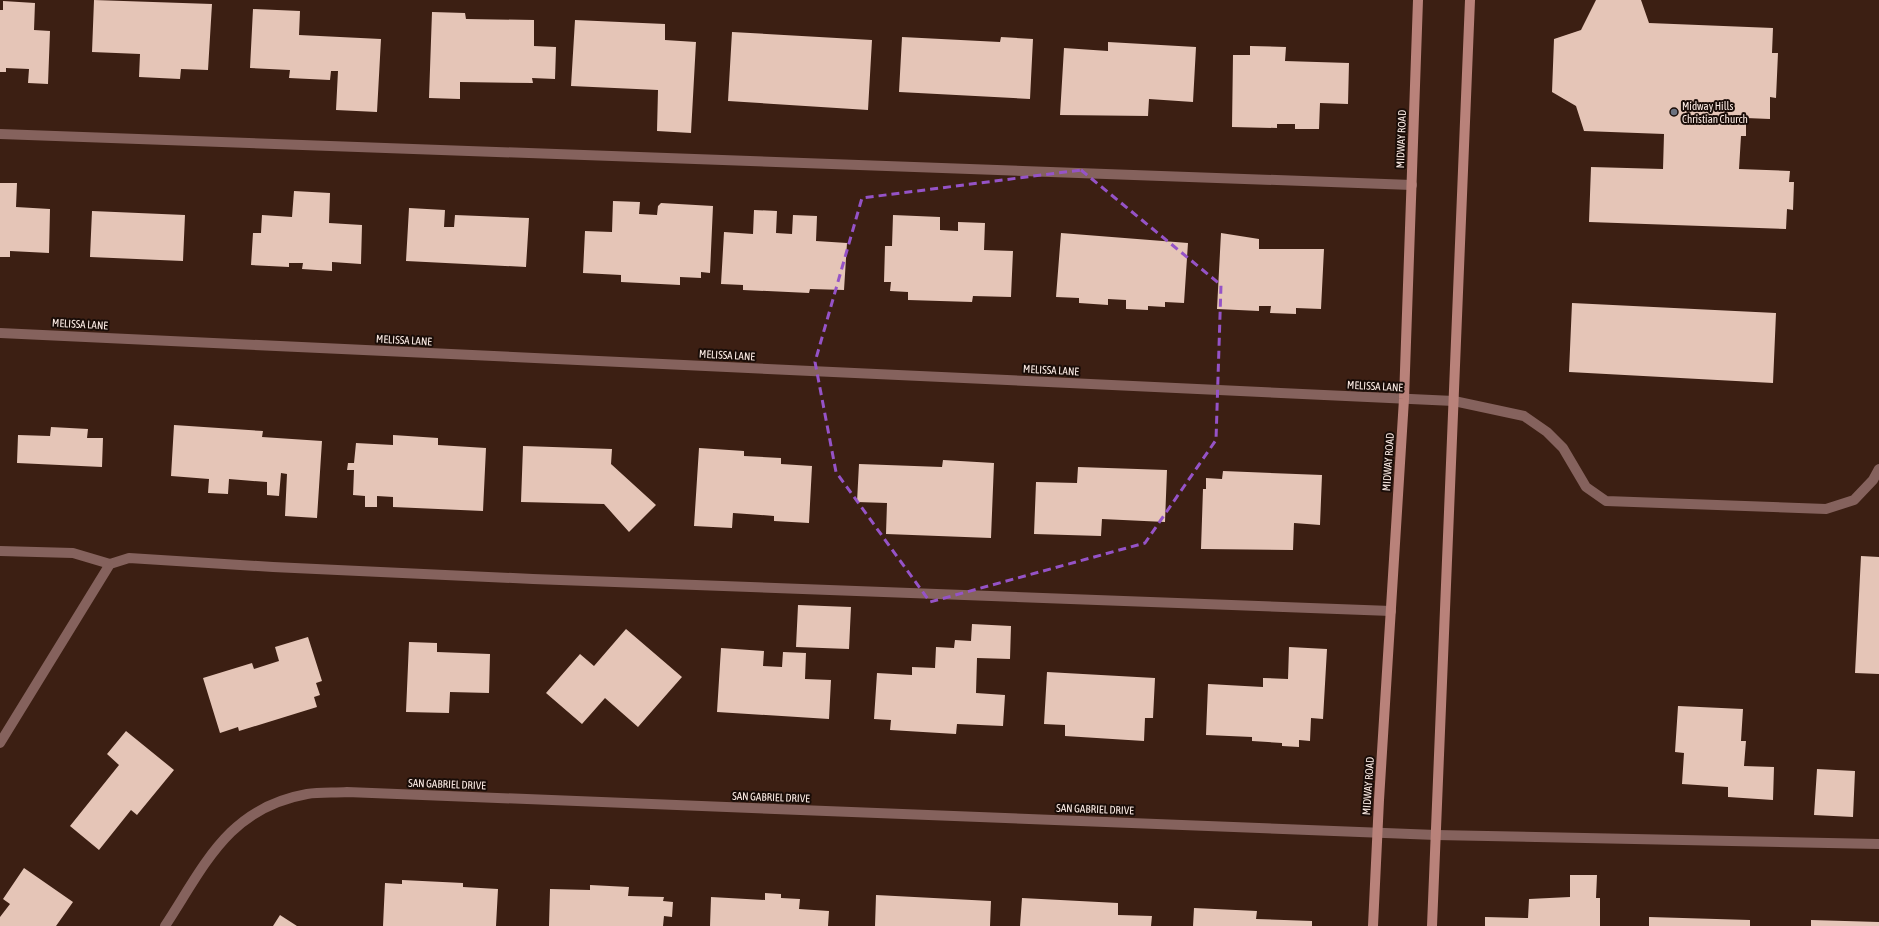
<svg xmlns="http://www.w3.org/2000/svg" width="1879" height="926" font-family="'Asap Condensed',sans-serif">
  <rect width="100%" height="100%" fill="#3c1f13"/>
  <!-- building -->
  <path fill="#e5c5b7" d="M94,0L212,4L208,70L181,69L180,79L139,77L140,54L92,52Z
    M1596,0H1641L1649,23L1773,28L1772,53H1778L1776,98L1770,97V119L1746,118V136H1741L1739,169L1790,171L1789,182H1794L1793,210L1787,209L1786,229L1589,222L1591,167L1663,169L1664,134L1584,131L1576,106L1552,92L1554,39L1581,30Z
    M3,1L35,3L34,30L50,31L48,84L28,83L29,69L6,68V72H0V10H3Z
    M253,9L300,11L299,35L381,39L377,112L336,110L338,71H331L330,80L289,78L290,70L250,68Z
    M432,12L465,13L466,19L534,20V46L556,47L555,79L532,78L533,83L460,82V99L429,98Z
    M575,20L665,24V40L696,42L691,133L657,131L658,90L571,86Z
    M732,32L872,40L868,110L728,101Z
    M902,37L1000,42L1001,37L1033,39L1030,99L899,92Z
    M1108,42L1196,47L1193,102L1149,99L1148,116L1060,115L1064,48L1108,51Z
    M1250,46L1286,47L1285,61L1349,63L1348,104L1320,103L1319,129H1295V124H1277V128L1232,127L1233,55H1250Z
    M0,183H17L16,207L50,209L49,253L10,251V257H0Z
    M294,191L330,193L329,223L362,225L361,264L332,262V271L302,269L303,263H289V267L251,265L253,233H261L262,215L292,217Z
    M613,201L640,202L639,214L657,215L658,206L661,203L713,206L710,273L701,272V278L680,277V285L621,282V275L583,273L585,231L612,232Z
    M409,208L445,210L444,227H454L455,215L529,218L526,267L406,261Z
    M754,210L777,211L776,233L792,234L793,215L817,216L816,241L847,243L844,290L810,289L809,293L743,290V285L721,284L724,232L753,234Z
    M92,211L185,215L183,261L90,257Z
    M893,215L940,217V230L958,231V222L985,223L984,250L1013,251L1011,297L973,296L972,302L908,300V292L890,291L891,282H884L885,246H892Z
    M1061,233L1188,243L1184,303L1165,302V307L1148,306V310L1126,309V300L1108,299V305L1079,303V298L1056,297Z
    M1221,233L1259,239V249H1324L1321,309L1296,308V314L1270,313L1271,306H1259V311L1217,309Z
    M1572,303L1776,313L1773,383L1569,372Z
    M174,425L263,431L262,437L322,441L317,518L285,516L287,474L281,473L279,496L267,495V482L229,479L228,494L208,493L209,479L171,476Z
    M51,427L88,429L87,438H103L102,467L17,463L18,435L50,436Z
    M393,435L438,438V445L486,448L483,511L393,507V497L377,496V507H365V496L353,495L354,470H347L348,463H354L356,443L393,445Z
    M523,446L612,449L611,464L656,505L629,532L604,504L521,502Z
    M699,448L744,451V456L781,458V464L812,466L809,523L774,521V516L733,513L732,528L694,526Z
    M943,460L994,463L991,538L886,534L887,503L857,502L859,464L942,467Z
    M1078,467L1167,470L1165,522L1102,519L1101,536L1034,534L1036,482L1077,483Z
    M1223,471L1322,475L1320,525L1294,523L1293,550L1201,549L1203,489H1206V478L1222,479Z
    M1861,556L1879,557V674L1855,673Z
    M798,605L851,607L849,649L796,647Z
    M972,624L1011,626L1010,659L977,658L976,693L1005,695L1003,726L957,724L956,734L890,730L891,720L874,719L877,673L912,675V667L935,668L936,647L954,648L955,640L971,641Z
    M626,629L682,677L638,727L605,698L582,724L546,693L580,654L594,666Z
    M308,637L322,681L316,683L320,695L314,697L317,707L239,731L238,727L220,733L203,678L252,663L254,669L279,661L275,647Z
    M409,642L437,643V652L490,654L489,693L450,692L449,713L406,712Z
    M1289,647L1327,649L1323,719L1311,718L1310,741L1299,740V747L1282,746V743L1252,741V737L1206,735L1208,684L1263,687V678L1288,679Z
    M721,648L764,651L763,666L782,667L783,652L806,653L805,679L831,680L829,719L717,712Z
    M1047,672L1155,678L1153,718H1145L1144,741L1065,736V725L1044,724Z
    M1678,706L1743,709L1741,741H1746L1744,766L1774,767L1773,800L1728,797V787L1682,784L1684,753L1675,752Z
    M126,731L174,770L137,815L131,810L99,850L70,826L119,765L107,754Z
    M1817,769L1855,771L1853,817L1814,815Z
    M24,868L73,902L56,926H0V917L10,904L3,899Z
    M1570,875H1597L1596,898H1600V926H1485V917L1528,918L1529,899L1570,897Z
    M402,880L463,883V887L498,889L496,926H383L385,883L402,884Z
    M590,885L629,887L628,896L664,897L663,901L673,902L672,917L664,916L663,926H549L550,889L590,890Z
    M765,893L781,894V898L800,899L799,909L829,911L828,926H710L711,897L765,900Z
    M876,895L991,901L990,926H875Z
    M1022,898L1118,903V915L1152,916L1151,926H1020Z
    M1194,908L1257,911L1256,919L1312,921V926H1193Z
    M280,915L297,926H273Z
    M1649,917L1750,920V926H1649Z
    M1811,920L1879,922V926H1811Z"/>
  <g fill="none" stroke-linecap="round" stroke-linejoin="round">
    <!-- lane -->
    <path stroke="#85625d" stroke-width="10" d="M0,134L1412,185
      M1454,401L1524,416L1547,432L1563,448L1586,487L1606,501L1826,509L1854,500L1873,480L1879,469
      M0,551L73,553L110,564
      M0,743L110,564L129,558L273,567L533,579L1391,611
      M1436,835L1879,844"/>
    <!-- street -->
    <path stroke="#85625d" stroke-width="10" d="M0,333L1454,401
      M165,926C205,865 228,808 307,794C320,792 334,793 347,792L1436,835"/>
    <!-- secondary -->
    <path stroke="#b9827a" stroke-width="10" d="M1373,926L1379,800L1404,399L1418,0
      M1432,926L1470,0"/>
  </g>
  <!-- marked area -->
  <path fill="none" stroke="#9553c7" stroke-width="3" stroke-dasharray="8 5" stroke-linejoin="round" d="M1081,170L1221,285L1216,440L1145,543L930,602L836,472L815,362L862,198Z"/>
  <!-- markers -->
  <circle fill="#6b7280" stroke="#1a0d08" stroke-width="1.5" cx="1674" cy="112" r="4"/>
  <g text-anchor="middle" stroke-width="4" stroke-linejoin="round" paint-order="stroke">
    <!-- poi labels -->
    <g font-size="11" fill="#fdede6" stroke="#1a0d08" text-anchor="start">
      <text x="1682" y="110">Midway Hills<tspan x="1682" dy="13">Christian Church</tspan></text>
    </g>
    <!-- street labels -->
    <g font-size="11" fill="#fdede6" stroke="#1a0d08">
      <text transform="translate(1401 139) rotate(-88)" y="4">MIDWAY ROAD</text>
      <text transform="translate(80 324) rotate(3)" y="4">MELISSA LANE</text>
      <text transform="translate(404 340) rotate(3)" y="4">MELISSA LANE</text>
      <text transform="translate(727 355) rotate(3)" y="4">MELISSA LANE</text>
      <text transform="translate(1051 370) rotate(3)" y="4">MELISSA LANE</text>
      <text transform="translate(1375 386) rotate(3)" y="4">MELISSA LANE</text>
      <text transform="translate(1388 462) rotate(-86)" y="4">MIDWAY ROAD</text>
      <text transform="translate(447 784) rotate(2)" y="4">SAN GABRIEL DRIVE</text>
      <text transform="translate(1368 786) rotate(-86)" y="4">MIDWAY ROAD</text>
      <text transform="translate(771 797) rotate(2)" y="4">SAN GABRIEL DRIVE</text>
      <text transform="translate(1095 809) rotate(2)" y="4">SAN GABRIEL DRIVE</text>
    </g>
  </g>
</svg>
